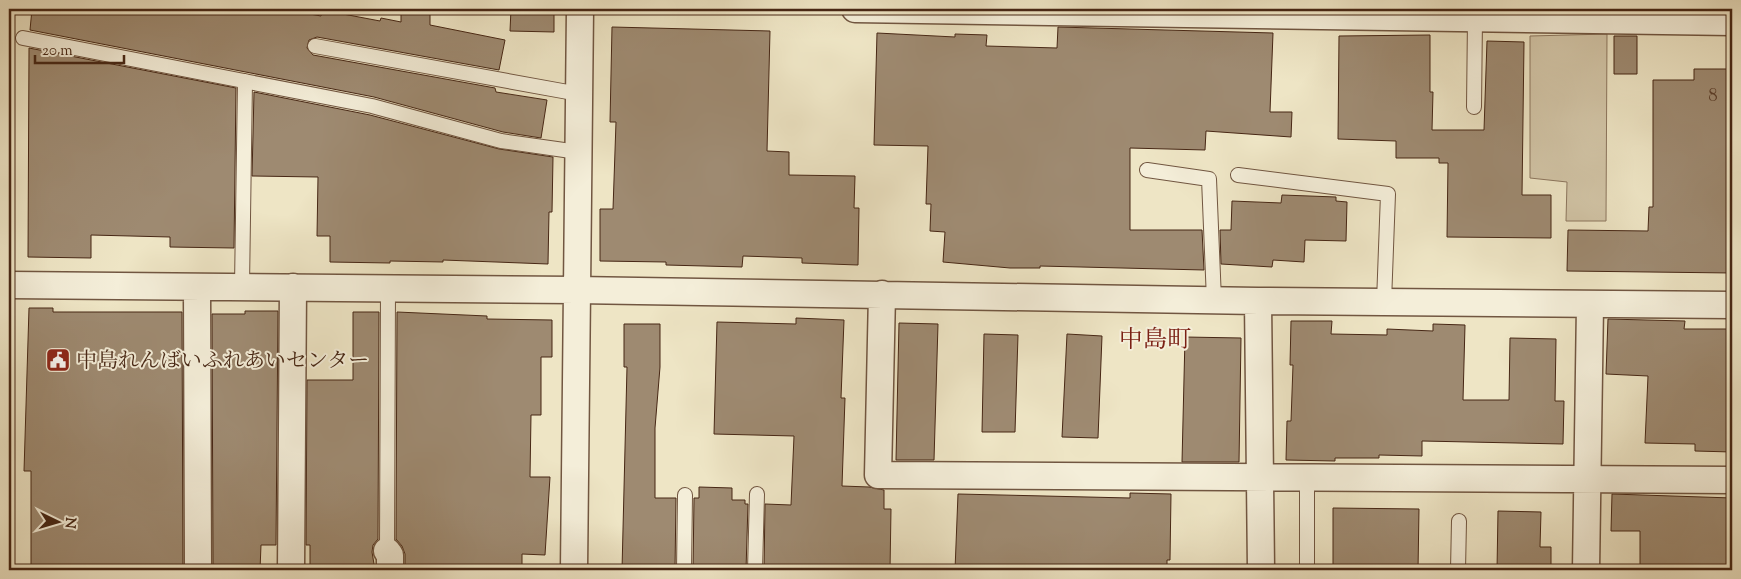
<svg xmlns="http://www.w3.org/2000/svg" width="1741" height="579" font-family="'Sorts Mill Goudy','Noto Serif JP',serif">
  <rect width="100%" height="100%" fill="#eee5c5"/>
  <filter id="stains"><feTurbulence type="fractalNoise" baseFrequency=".004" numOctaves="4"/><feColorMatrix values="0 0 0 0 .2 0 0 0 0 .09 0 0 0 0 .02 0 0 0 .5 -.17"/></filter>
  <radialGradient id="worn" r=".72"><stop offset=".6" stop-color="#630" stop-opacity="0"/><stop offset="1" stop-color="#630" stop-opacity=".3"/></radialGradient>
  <!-- green -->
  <path fill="#d2c5a7" stroke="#8c765e" d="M1607,34L1606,221H1566L1567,182L1530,178V36Z"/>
  <!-- building -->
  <path fill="#9e8a71" stroke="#472715" d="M32,9H283L321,16L322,10L380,21L381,18L401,22V9H430V25L505,40L499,70L317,37L309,40L307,48L313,55L495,88L496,92L547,100L541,138L503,132L374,97L30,30Z
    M511,9H554V32L510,31Z
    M612,27L770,31L767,151L789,152V175L855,176L854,208H859L858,265L802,263V258L743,256L742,267L666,265V262L600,261V209H613L616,122H610Z
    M1058,27L1273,33L1270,112H1292L1291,137L1206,131L1205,150L1130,148V230H1202L1204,270L1040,266V268H1010L943,262L945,232L930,231L931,204H926L928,146L874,145L877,33L955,37V34L987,35L986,46L1057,48Z
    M1430,35V92H1433L1432,130H1484L1487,41L1524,42L1522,195H1551V238L1447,237L1448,163H1439V158H1396V141L1338,139L1339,36Z
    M1614,36H1637V74H1614Z
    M29,48L236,88L234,248L170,247V237L91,235V258L28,257Z
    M1694,69H1732V273L1567,271L1568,230L1648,231L1649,207H1653V80H1694Z
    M254,92L370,115L499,149L553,157L552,212H549L548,264L443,260V262L390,261V263L330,262V236H317L318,177L252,176Z
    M1282,195L1336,197V201L1347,202L1346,241L1305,240L1304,262L1273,260L1272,267L1221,264L1220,230H1231L1232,201L1281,203Z
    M29,308H53V312H182L183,570H31V471H24Z
    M245,311H278L276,545H261L260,570H213L212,314H245Z
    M353,312H379L378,539L373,545L372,552L375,570H310V545H306L307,380H353Z
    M397,312L487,316V319L552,320V357H541V415H531L530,477H550L545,555L522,554V570H405V554L402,546L396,539Z
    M796,318L844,320L841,398H845L842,486L869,487L884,490V509H891L890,570H764L765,504L791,505L794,436L714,434L717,322L796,324Z
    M1608,319L1685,321L1684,329H1732V452L1695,451V444L1645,443L1648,376L1606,374Z
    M1291,321H1332L1331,334L1387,335V329L1433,331V324L1465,325L1463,400H1509L1510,338L1556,339L1555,401H1564L1563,444L1422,441V456L1379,455V458H1335V461L1286,460L1287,421H1291L1293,365H1290Z
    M899,323L938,324L934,460H896Z
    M624,324H660V367L655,428V498H676L675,570H622L627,367H624Z
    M984,334L1018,335L1015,432H982Z
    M1067,334L1102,336L1098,438L1062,437Z
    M1185,337L1241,338L1239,462H1182Z
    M699,487L732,488V500H745V504H748L746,570H693L694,498H699Z
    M1130,493L1171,494L1170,560H1167V570H955L958,494L1130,498Z
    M1612,494L1732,498V570H1640V531H1611Z
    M1333,508L1419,509L1418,570H1333Z
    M1498,511L1541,512L1540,547H1551V570H1497Z"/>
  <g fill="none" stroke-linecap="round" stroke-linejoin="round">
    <defs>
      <path id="lane" d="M23,38L372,106L501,141L578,152
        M315,46L579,94
        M1474,107L1475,18
        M1147,170L1209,179L1214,300
        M1238,175L1388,194L1384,302
        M242,286L245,81
        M387,551L388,288
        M684,570L685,495
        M755,570L757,494
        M1307,570V479
        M1458,570L1459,521"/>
      <path id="street" d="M855,9L1732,22
        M9,285L576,290L1258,301L1732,305
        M197,287L198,570
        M882,294L878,475L1732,480
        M1258,301L1261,570
        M387,551L390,555V570
        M291,570L293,287
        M574,570L580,9
        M1586,570L1590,305"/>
    </defs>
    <!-- lane casing -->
    <use href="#lane" stroke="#715641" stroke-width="16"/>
    <!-- street casing -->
    <use href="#street" stroke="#715641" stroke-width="29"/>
    <!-- lane -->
    <use href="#lane" stroke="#f4eed9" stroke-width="14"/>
    <!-- street -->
    <use href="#street" stroke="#f4eed9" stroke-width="26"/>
  </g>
  <!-- icons -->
  <defs>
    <symbol id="civic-square" viewBox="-11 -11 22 22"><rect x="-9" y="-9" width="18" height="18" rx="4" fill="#8f2418" stroke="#f4eed9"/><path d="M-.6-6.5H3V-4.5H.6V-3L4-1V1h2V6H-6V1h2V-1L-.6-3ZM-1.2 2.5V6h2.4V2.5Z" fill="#fff"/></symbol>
  </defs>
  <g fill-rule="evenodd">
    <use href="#civic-square" x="44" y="346" width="28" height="28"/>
  </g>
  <g text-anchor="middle" stroke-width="4" stroke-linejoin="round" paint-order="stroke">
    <!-- number labels -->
    <g font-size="19" fill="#5d402c">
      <text x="1713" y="101">8</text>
    </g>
    <!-- poi labels -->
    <g font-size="21" fill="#472715" stroke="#f4eed9" text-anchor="start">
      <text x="76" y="367">中島れんばいふれあいセンター</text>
    </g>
    <!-- quarter labels -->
    <g font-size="24" fill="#7a1f14" stroke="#f4eed9">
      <text x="1155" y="347">中島町</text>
    </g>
  </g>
  <!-- margin -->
  <rect width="1741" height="579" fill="none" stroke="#eee5c5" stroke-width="30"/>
  <rect x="10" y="10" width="1721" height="559" fill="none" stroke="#472715" stroke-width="2.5"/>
  <rect x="15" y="15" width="1711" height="549" fill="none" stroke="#472715"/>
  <!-- north arrow -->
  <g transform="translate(58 522) rotate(95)" stroke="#f4eed9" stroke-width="4" paint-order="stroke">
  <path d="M0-4L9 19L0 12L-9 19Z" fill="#472715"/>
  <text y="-8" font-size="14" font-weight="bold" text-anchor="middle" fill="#472715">N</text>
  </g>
  <!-- scale -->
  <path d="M35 55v8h89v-8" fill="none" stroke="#472715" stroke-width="2.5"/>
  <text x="42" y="55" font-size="15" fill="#472715" stroke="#f4eed9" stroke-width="4" paint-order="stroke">20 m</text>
  <rect width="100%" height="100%" filter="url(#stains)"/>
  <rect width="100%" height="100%" fill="url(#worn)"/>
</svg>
